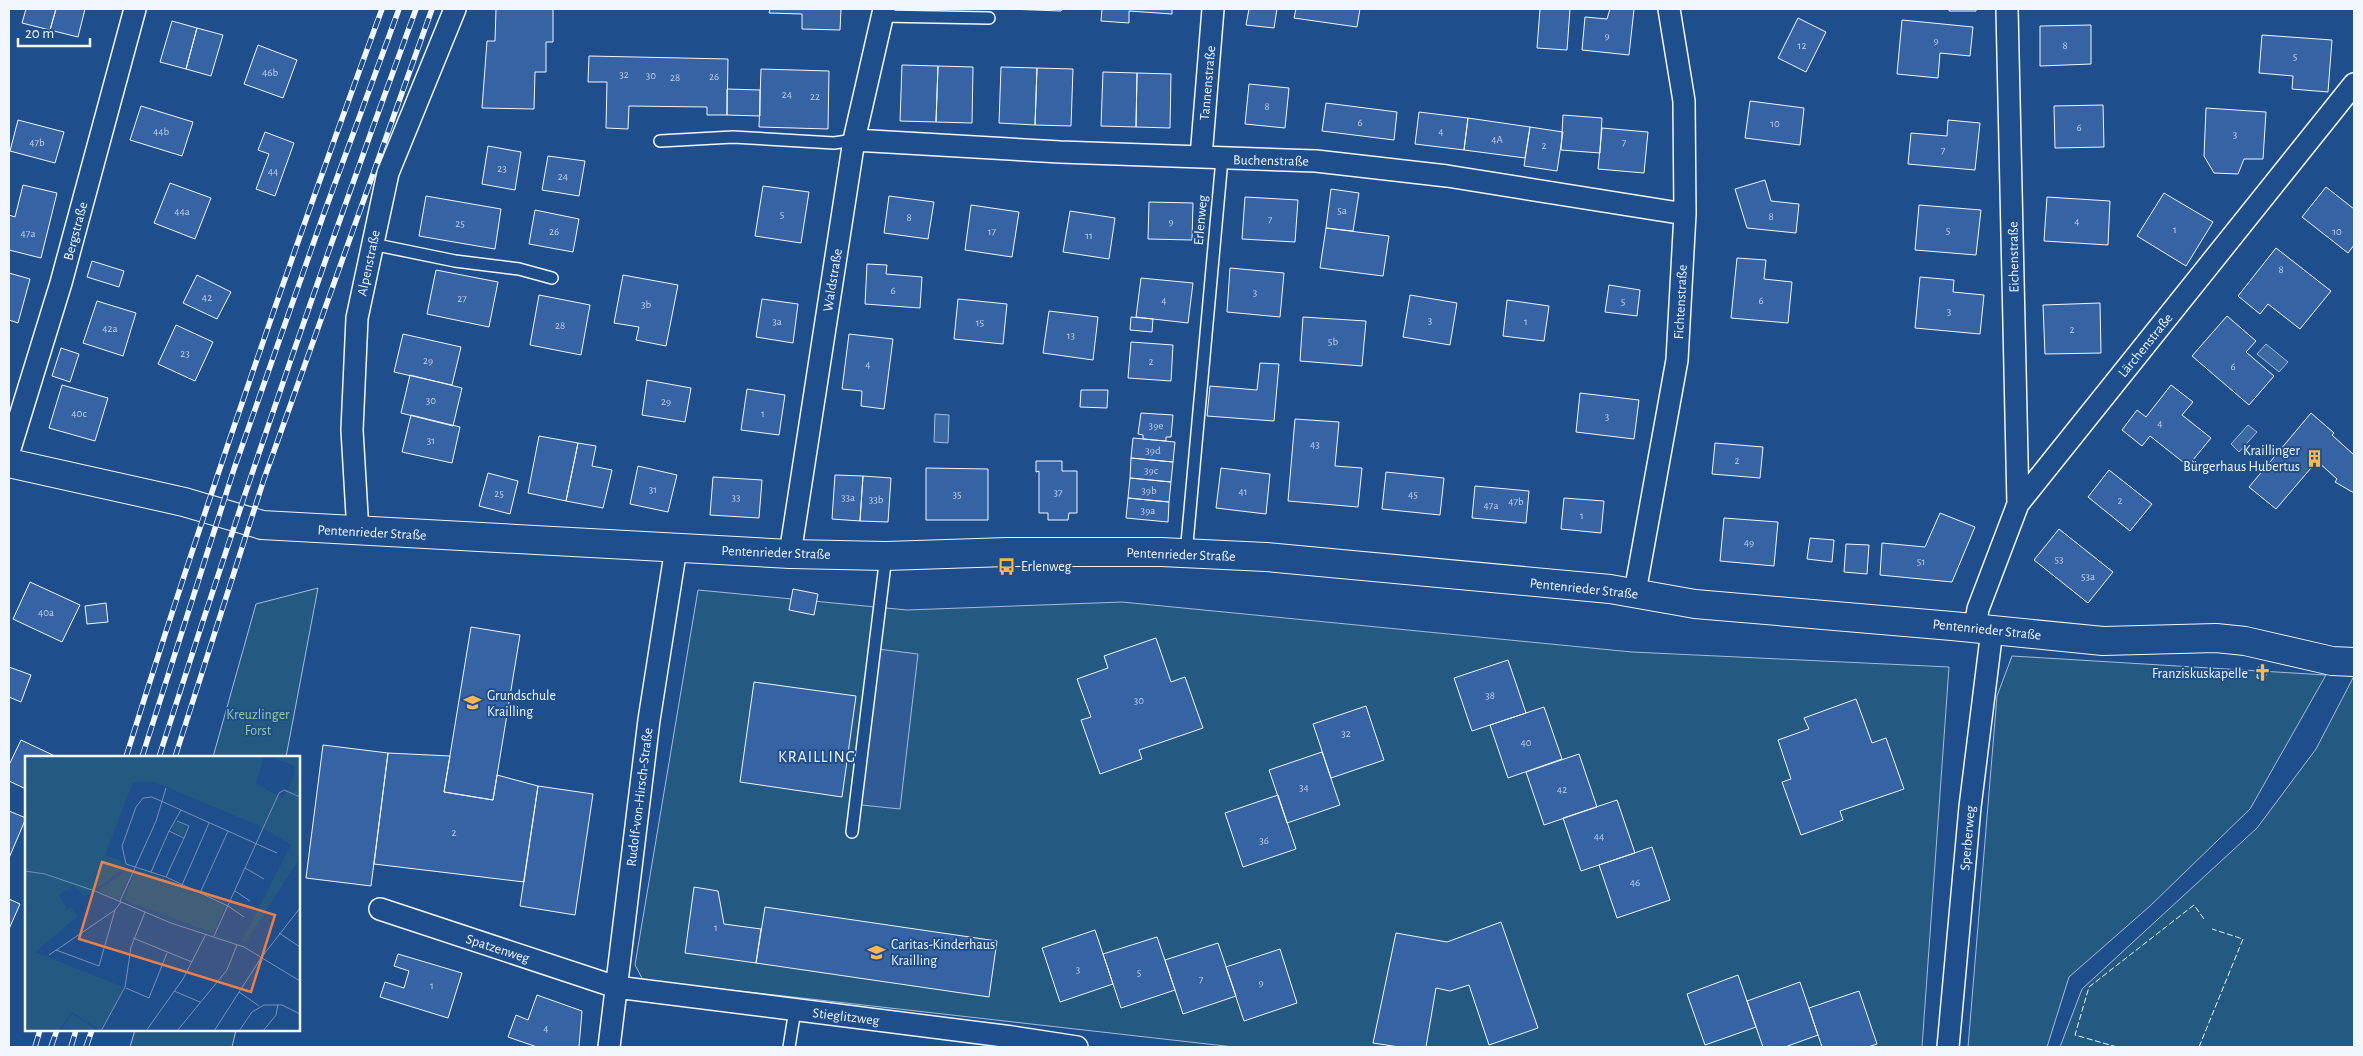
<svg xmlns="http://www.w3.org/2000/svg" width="2363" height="1056" font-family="'Alegreya Sans',sans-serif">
  <rect width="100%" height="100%" fill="#1f4e8c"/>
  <!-- green -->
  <path fill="#245a82" stroke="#a8bbd7" d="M318,588L286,757H213L256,604Z
    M698,590L907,610L1122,602L1632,652L1949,667L1922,1047H1234L643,980L635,965Z
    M2012,656L2326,675L2250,809L2150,906L2069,977L2047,1047H1968L1997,696Z
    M2354,676V1047H2060L2082,989L2257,828L2316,749Z
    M135,1030H236L232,1047H130Z"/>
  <!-- parking -->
  <path fill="#305b95" stroke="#a8bbd7" d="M870,648L918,654L900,809L852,804Z"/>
  <!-- water -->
  <path fill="#3b69a3" stroke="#a8bbd7" d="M2266,344L2288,362L2279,372L2257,354Z
    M935,414L949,415L948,443L934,442Z
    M2248,425L2257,432L2239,452L2231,444Z"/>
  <!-- building -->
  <path fill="#3563a3" stroke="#f2f6ff" d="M26,9H56L50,30L22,23Z
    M56,9H85L78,37L50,30Z
    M496,9H553V42H546V72H535L534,109L482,108L487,41H495Z
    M770,9H841L840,30L802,29V14L769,13Z
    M1006,9H1062L1061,11Z
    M1102,9H1172V14L1129,11V23L1101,21Z
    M1249,9H1277L1274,28L1246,25Z
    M1296,9H1360L1357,27L1294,18Z
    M1540,9H1570L1567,50L1537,48Z
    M1610,9H1634L1629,55L1582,50L1585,17L1607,19Z
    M1949,9H1976V11H1949Z
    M1798,18L1826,32L1806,72L1778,58Z
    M1902,20L1973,27L1970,56L1940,53L1938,78L1897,74Z
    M172,21L197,28L186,69L160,62Z
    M2091,25V64L2040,66V26Z
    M197,28L223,35L211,76L186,69Z
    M2262,35L2332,40L2328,92L2292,89L2293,76L2259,73Z
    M258,45L297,60L283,98L244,84Z
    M589,56L728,59L727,115H707V107L629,106L628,129L606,128L607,82H588Z
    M902,65L938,66L936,122L900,121Z
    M938,66L973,67L972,123L936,122Z
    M1001,67L1037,68L1035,125L999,123Z
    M1037,68L1073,69L1071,126L1035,125Z
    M761,69L829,71L828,129L759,127Z
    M1103,72L1137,73L1136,127L1101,126Z
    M1137,73L1171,74L1170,128L1136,127Z
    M1249,84L1289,88L1285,128L1245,124Z
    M727,89L760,90V116L727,115Z
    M1750,101L1804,108L1800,145L1745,138Z
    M1326,103L1397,112L1394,140L1322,131Z
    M2103,105L2104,147L2055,148L2054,106Z
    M141,106L193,122L182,156L130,140Z
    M2206,108L2266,112L2263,159H2244L2238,174L2214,173L2204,156Z
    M1419,112L1468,118L1464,150L1415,144Z
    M1563,115L1602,118L1600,153L1561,150Z
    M1468,118L1530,127L1525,158L1464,150Z
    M18,120L64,132L55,163L10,151Z
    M1948,120L1980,123L1975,170L1908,164L1911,133L1947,136Z
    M1530,127L1563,132L1557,171L1524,166Z
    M1602,128L1648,132L1644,173L1598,169Z
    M265,132L294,143L275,196L256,189L269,154L258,150Z
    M488,146L521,152L515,190L482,184Z
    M548,156L585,161L579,196L542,190Z
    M1765,180L1771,201L1799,204L1796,233L1747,228L1735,189Z
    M170,183L211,198L195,239L154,223Z
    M23,185L57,193L41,258L9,250V215L15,217Z
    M763,186L809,192L801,243L755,236Z
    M2326,187L2354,209V245L2348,253L2302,217Z
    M1331,189L1359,193L1353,231L1326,228Z
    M2164,193L2213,222L2186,266L2137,236Z
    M426,196L501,209L495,249L419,236Z
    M889,196L934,202L928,239L884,233Z
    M1245,197L1298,200L1295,242L1242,239Z
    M2047,197L2110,201L2108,245L2044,241Z
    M1149,202L1193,203L1192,240L1148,239Z
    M971,205L1019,212L1012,257L965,250Z
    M1919,205L1981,210L1976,255L1915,250Z
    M535,210L579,219L573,252L529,244Z
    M1070,211L1115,218L1109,259L1063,252Z
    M1326,228L1389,236L1383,276L1320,268Z
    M2276,248L2331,291L2300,329L2268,304L2260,314L2238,296Z
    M1737,258L1766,260L1764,279L1792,282L1788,323L1731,318Z
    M92,261L124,271L119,287L87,277Z
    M867,264L887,265L886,274L922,277L920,308L865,304Z
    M1230,268L1284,273L1280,317L1227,312Z
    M436,270L498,282L489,327L427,314Z
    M9,273L30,279L18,323L9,320Z
    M197,275L231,292L217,319L183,303Z
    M623,275L678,285L666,346L636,340L639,327L614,323Z
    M1920,277L1954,280L1953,292L1984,295L1980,334L1915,328Z
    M1141,278L1193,283L1188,323L1136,317Z
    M1609,285L1640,290L1637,316L1605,312Z
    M539,295L590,305L581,355L530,345Z
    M1410,295L1457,303L1450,345L1403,337Z
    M762,299L798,304L793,343L756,337Z
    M958,299L1007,304L1003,344L954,339Z
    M1507,300L1549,306L1544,341L1503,336Z
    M97,301L136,313L123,356L83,343Z
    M2100,303L2101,353L2045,354L2043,305Z
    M1049,311L1098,317L1093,360L1043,353Z
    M2227,316L2256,341L2246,352L2274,376L2249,405L2192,356Z
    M1131,317L1153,319L1152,332L1130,330Z
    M1303,317L1366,321L1362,366L1300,361Z
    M176,325L213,342L195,381L158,364Z
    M403,334L461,347L452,385L394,372Z
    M849,334L893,339L884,409L861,406L862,391L842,389Z
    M1131,342L1173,345L1171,381L1128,378Z
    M61,348L79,354L70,382L52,376Z
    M1260,363L1279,364L1274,421L1207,416L1210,386L1257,390Z
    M410,375L462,388L453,426L401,413Z
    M647,380L691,388L685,422L642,415Z
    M62,385L108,398L95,441L49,428Z
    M2171,385L2193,402L2182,415L2211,438L2188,466L2150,436L2142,446L2122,430L2137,410L2146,417Z
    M747,389L785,395L779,435L741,430Z
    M1081,390H1108L1107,408L1080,407Z
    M1580,393L1639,400L1634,439L1576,432Z
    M1141,413L1173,415L1171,437H1166V441L1143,439V435L1138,434Z
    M2311,413L2334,433L2332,435L2354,455V493L2335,482L2337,479L2317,461L2276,509L2249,487Z
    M411,415L460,427L452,463L402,452Z
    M1295,419L1339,422L1335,466L1362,468L1358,507L1288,501Z
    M539,436L578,443L566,501L528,493Z
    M1133,438L1175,442L1173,462L1131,458Z
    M578,443L596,446L592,466L612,470L603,508L566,501Z
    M1715,443L1763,447L1760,478L1712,474Z
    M1131,458L1173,462L1171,482L1130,478Z
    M1036,461H1062V471H1077V513H1069L1068,520H1048V513H1039V471L1036,472Z
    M638,466L677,475L668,512L630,504Z
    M926,468L988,469V520H926Z
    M1221,468L1270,474L1266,514L1216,508Z
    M2109,470L2152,504L2130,531L2088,497Z
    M1386,472L1444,478L1440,515L1382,509Z
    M488,473L518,481L510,514L479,506Z
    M835,475L863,476L860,521L832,519Z
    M863,476L891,478L888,522L860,521Z
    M713,477L762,480L759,518L710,515Z
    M1130,478L1171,482L1169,502L1128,498Z
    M1475,486L1529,491L1526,523L1472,518Z
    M1128,498L1169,502L1168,522L1126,518Z
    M1564,498L1604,501L1601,533L1561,529Z
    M1940,513L1975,527L1952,582L1880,575L1882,543L1925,547Z
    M1724,518L1778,522L1774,566L1720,561Z
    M2059,529L2113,572L2088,603L2034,560Z
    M1810,538L1834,540L1832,562L1807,559Z
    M1846,544L1869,545L1867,574L1844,572Z
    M30,582L80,605L62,642L13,619Z
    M793,589L818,594L814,615L789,610Z
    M106,603L108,622L87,624L85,606Z
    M471,627L520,635L493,800L444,792Z
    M1156,638L1171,682L1185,677L1203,728L1139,750L1142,759L1100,774L1081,720L1091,717L1077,679L1108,668L1104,656Z
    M1508,660L1526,713L1472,731L1454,678Z
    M9,667L31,675L21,702L9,697Z
    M2258,667L2267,668L2265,679L2257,678Z
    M754,682L856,696L842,797L740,782Z
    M1856,699L1872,743L1886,738L1904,789L1840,811L1843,820L1801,835L1782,782L1791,779L1778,740L1809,729L1804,718Z
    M1366,706L1384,760L1331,778L1313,724Z
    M1544,707L1562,759L1508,778L1490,725Z
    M21,740L57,757H26V789L9,781V765Z
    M323,745L388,753L371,886L306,878Z
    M1322,752L1340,805L1287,823L1269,770Z
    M388,753L450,756L444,792L493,800L497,775L538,786L524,882L374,864Z
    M1579,754L1597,807L1544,825L1526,772Z
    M538,786L593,794L575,915L520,906Z
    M1278,795L1296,849L1243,867L1225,813Z
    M1617,800L1635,853L1581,871L1563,818Z
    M9,811L26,818L9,858Z
    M1652,847L1670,900L1617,918L1599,865Z
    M694,887L718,891L724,924L761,929L756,963L685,953Z
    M9,899L20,904L9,929Z
    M765,907L997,941L989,997L756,963Z
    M1501,922L1538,1028L1489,1045L1469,985L1450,991L1436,988L1426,1047H1399L1373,1043L1396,933L1447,942Z
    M1095,930L1113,984L1060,1002L1042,948Z
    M1157,937L1175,990L1121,1008L1103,954Z
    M1218,943L1236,996L1183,1014L1165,960Z
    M1280,949L1297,1003L1244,1021L1226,967Z
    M398,954L462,973L448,1018L380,997L385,982L404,988L409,971L394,966Z
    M1738,975L1756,1027L1705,1045L1687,994Z
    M1800,982L1818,1035L1785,1047H1763L1747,1001Z
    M1859,991L1877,1044L1868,1047H1822L1809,1008Z
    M537,995L582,1011L579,1047H537L508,1037L516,1015L528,1020Z"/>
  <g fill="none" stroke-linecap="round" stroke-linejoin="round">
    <defs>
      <path id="service" d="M882,16L989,18
        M660,141L733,137L834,143L854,140
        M372,244L455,261L519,269L552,278
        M1186,554L1222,159
        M852,832L886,556
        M789,1047L795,1010"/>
      <path id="minor" d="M2007,9L2018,504
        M854,140L1060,152L1316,161L1447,176L1685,214
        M1201,157L1213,9
        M9,452L61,283L135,9
        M358,532L352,430L357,318L388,173L455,9
        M790,554L854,140L884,9
        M1635,592L1677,360L1685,214L1684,101L1669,9
        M1975,628L1978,609L2018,504L2354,84
        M380,909L616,987L1012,1037L1077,1047
        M609,1047L649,720L676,548
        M1948,1047L1970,807L1992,630"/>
      <path id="tertiary" d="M9,463L184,502L262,525L790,554L886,556L1007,552H1161L1266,557L1610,589L1695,604L1952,626L2103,641L2216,638L2245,641L2332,661L2354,662"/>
    </defs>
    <!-- service casing -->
    <use href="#service" stroke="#f2f6ff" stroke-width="14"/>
    <!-- minor casing -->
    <use href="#minor" stroke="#f2f6ff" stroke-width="24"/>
    <!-- tertiary casing -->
    <use href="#tertiary" stroke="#f2f6ff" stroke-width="30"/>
    <!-- service -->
    <use href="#service" stroke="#1f4e8c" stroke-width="11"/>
    <!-- minor -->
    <use href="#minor" stroke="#1f4e8c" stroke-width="21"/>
    <!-- tertiary -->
    <use href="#tertiary" stroke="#1f4e8c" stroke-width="28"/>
    <defs>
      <path id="rail" d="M126,757C205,505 291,256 382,9
        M142,757L234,469L323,216L399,9
        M159,757C239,506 325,256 416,9
        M175,757L264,479L432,9
        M35,1047L40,1030
        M51,1047L57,1030
        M71,1047L76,1030
        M86,1047L92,1030"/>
    </defs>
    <!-- rail casing -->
    <use href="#rail" stroke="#f2f6ff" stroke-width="5.5"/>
    <!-- rail -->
    <use href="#rail" stroke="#1f4e8c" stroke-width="4" stroke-dasharray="11" stroke-linecap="butt"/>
    <!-- fence -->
    <path stroke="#f2f6ff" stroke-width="1" stroke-dasharray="6 2.5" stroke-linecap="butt" d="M2117,1047L2075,1035L2089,987L2194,905L2204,919
      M2199,1047L2243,939L2212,929"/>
  </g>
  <!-- icons -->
  <defs>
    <symbol id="building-bare" viewBox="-9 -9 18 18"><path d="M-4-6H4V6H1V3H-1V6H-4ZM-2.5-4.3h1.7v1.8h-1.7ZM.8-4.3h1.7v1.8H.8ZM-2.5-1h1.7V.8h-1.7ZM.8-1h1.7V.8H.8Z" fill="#ffb74d" stroke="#1f4e8c" stroke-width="2.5" paint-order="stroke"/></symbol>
    <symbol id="bus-bare" viewBox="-9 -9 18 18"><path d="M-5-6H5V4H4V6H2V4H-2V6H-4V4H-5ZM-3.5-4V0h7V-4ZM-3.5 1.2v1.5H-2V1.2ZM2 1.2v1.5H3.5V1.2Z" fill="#ffb74d" stroke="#1f4e8c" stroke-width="2.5" paint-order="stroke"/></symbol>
    <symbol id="church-bare" viewBox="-9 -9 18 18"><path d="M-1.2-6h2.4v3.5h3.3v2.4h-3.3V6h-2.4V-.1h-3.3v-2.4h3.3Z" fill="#ffb74d" stroke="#1f4e8c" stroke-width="2.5" paint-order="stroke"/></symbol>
    <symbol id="school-bare" viewBox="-9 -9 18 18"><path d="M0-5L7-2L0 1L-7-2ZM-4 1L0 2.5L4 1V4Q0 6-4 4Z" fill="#ffb74d" stroke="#1f4e8c" stroke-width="2.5" paint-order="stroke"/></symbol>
  </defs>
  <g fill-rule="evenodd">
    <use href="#building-bare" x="2302" y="446" width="25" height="25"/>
    <use href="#bus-bare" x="994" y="554" width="25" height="25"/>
    <use href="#church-bare" x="2250" y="660" width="25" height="25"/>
    <use href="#school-bare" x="460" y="690" width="25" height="25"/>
    <use href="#school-bare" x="864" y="940" width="25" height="25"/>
  </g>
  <g text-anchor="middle" stroke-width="4" stroke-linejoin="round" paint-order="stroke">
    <!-- number labels -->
    <g font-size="11" fill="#c3d1e8">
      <text x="1607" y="39">9</text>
      <text x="1936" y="44">9</text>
      <text x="1802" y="49">12</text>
      <text x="2065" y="49">8</text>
      <text x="2295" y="60">5</text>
      <text x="270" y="76">46b</text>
      <text x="624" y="78">32</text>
      <text x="651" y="79">30</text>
      <text x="714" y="80">26</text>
      <text x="675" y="81">28</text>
      <text x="787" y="98">24</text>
      <text x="815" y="100">22</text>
      <text x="1267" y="110">8</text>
      <text x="1360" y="126">6</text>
      <text x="1775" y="127">10</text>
      <text x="2079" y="131">6</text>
      <text x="161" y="135">44b</text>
      <text x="1441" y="135">4</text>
      <text x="2235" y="138">3</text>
      <text x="1497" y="143">4A</text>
      <text x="37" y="146">47b</text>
      <text x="1624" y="146">7</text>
      <text x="1544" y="149">2</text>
      <text x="1943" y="154">7</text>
      <text x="502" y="172">23</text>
      <text x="273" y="175">44</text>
      <text x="563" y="180">24</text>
      <text x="1342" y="214">5a</text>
      <text x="182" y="215">44a</text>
      <text x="782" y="218">5</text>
      <text x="1771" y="220">8</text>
      <text x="909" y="221">8</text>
      <text x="1270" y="223">7</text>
      <text x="1171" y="225">9</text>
      <text x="2077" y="225">4</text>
      <text x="460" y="227">25</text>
      <text x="2175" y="233">1</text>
      <text x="1948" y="234">5</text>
      <text x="554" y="235">26</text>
      <text x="992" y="235">17</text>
      <text x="2337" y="235">10</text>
      <text x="28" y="237">47a</text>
      <text x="1089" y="239">11</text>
      <text x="2281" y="273">8</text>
      <text x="893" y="294">6</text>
      <text x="1255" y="296">3</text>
      <text x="207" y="301">42</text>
      <text x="462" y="302">27</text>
      <text x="1164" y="304">4</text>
      <text x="1761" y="304">6</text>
      <text x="1623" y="305">5</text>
      <text x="646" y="308">3b</text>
      <text x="1949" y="315">3</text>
      <text x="1430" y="324">3</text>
      <text x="777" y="325">3a</text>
      <text x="1526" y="325">1</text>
      <text x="980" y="326">15</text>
      <text x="560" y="329">28</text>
      <text x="110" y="332">42a</text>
      <text x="2072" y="333">2</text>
      <text x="1071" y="339">13</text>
      <text x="1333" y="345">5b</text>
      <text x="185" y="357">23</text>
      <text x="428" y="364">29</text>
      <text x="1151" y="365">2</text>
      <text x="868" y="368">4</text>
      <text x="2233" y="370">6</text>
      <text x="431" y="404">30</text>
      <text x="666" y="405">29</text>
      <text x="79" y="417">40c</text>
      <text x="763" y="417">1</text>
      <text x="1607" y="420">3</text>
      <text x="2160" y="427">4</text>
      <text x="1156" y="429">39e</text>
      <text x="431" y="444">31</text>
      <text x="1315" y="448">43</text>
      <text x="1153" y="454">39d</text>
      <text x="1737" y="464">2</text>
      <text x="1151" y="474">39c</text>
      <text x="653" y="493">31</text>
      <text x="1149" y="494">39b</text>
      <text x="1243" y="495">41</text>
      <text x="1058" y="496">37</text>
      <text x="499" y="497">25</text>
      <text x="957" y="498">35</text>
      <text x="1413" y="498">45</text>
      <text x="736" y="501">33</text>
      <text x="848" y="501">33a</text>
      <text x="876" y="503">33b</text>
      <text x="2120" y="504">2</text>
      <text x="1516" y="505">47b</text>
      <text x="1491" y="509">47a</text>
      <text x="1148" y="514">39a</text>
      <text x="1582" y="519">1</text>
      <text x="1749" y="546">49</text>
      <text x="2059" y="563">53</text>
      <text x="1921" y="565">51</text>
      <text x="2088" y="580">53a</text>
      <text x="46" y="616">40a</text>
      <text x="1490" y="699">38</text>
      <text x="1139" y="704">30</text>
      <text x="1346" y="737">32</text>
      <text x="1526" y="746">40</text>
      <text x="1304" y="791">34</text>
      <text x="1562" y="793">42</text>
      <text x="454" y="836">2</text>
      <text x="1599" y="840">44</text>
      <text x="1264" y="844">36</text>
      <text x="1635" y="886">46</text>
      <text x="716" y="931">1</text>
      <text x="1078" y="973">3</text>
      <text x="1139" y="976">5</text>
      <text x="1201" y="983">7</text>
      <text x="1261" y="986">9</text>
      <text x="432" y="989">1</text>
      <text x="546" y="1032">4</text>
    </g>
    <!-- street labels -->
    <g font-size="14" fill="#f2f6ff" stroke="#1f4e8c">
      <text transform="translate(1207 83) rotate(-85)" y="5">Tannenstraße</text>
      <text transform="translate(1271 160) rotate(1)" y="5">Buchenstraße</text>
      <text transform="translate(1200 220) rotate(-85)" y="5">Erlenweg</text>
      <text transform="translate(75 231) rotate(-75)" y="5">Bergstraße</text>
      <text transform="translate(2013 257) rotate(-91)" y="5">Eichenstraße</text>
      <text transform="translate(368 263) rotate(-78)" y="5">Alpenstraße</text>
      <text transform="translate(832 280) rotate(-81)" y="5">Waldstraße</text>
      <text transform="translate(1680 302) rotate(-87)" y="5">Fichtenstraße</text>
      <text transform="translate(2145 345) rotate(-51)" y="5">Lärchenstraße</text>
      <text transform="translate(372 532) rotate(3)" y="5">Pentenrieder Straße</text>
      <text transform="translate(776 552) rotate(2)" y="5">Pentenrieder Straße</text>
      <text transform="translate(1181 554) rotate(2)" y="5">Pentenrieder Straße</text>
      <text transform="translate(1584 588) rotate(6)" y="5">Pentenrieder Straße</text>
      <text transform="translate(1987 629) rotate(6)" y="5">Pentenrieder Straße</text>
      <text transform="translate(639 797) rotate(-83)" y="5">Rudolf-von-Hirsch-Straße</text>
      <text transform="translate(1967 838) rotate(-85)" y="5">Sperberweg</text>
      <text transform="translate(498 948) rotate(18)" y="5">Spatzenweg</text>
      <text transform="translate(846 1016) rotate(7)" y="5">Stieglitzweg</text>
    </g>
    <!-- poi labels -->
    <g font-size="14" fill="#f2f6ff" stroke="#1f4e8c" text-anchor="start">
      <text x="2300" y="455" text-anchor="end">Kraillinger<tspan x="2300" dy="16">Bürgerhaus Hubertus</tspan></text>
      <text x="1021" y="571">Erlenweg</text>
      <text x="2248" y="678" text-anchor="end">Franziskuskapelle</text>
      <text x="487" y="700">Grundschule<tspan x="487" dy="16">Krailling</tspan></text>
      <text x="891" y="949">Caritas-Kinderhaus<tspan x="891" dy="16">Krailling</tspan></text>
    </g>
    <!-- park labels -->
    <g font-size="14" fill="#97c8a6" stroke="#1f4e8c">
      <text x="258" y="719">Kreuzlinger<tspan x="258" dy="16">Forst</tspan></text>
    </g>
    <!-- quarter labels -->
    <g font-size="16" letter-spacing="1" fill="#f2f6ff" stroke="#1f4e8c">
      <text x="817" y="762">KRAILLING</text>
    </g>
  </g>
  <!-- overview -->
  <g transform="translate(25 756)">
    <rect width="275" height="275" fill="#1f4e8c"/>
    <path d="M0,0H239L231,28L258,42L269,20L270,10L243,0H275V102L221,186H216L266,89L233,69L129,26H108L80,99L97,105L101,111L60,141L48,130L34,139L42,153L23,165L46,151L52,161L10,196L98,231L91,250L75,274L47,256L33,275H0ZM150,65L162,71L158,80L146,74ZM102,111L106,116L94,143L72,135L97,118ZM110,115L126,117L201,150L188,177L99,144ZM47,258L70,273L69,275L37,272Z" fill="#245a82"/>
    <path fill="none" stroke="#7391ba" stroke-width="1" d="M152,65L164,70L159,82L144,75L156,54M220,112L239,123M0,115L20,118L70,135L146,167L219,191L275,225M126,116L144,75M141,121L159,82M157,129L184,67M210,135L225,145M175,137L203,75M95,145L131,65L141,32M219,161L203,150L141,121L101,108L97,90L111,51L118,42L127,41L252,97M254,177L275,191M189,180L254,37L259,34L275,41M108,182L167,206M31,194L74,210L90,154M24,199L90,154L96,146M101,232L124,242L142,197M149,235L175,246M214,236L234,250M76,275L100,231L106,191L120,156M121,275L158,223L181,178M152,275L202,214L212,189M189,275L236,202L275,152M214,275L227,256L239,249H257L275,258M238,275L251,259L253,248"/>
    <path fill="#ea8049" fill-opacity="0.15" stroke="#ea8049" stroke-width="2.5" d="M77,106L250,159L226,236L54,183Z"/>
    <rect width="275" height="275" fill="none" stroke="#f2f6ff" stroke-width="2.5"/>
  </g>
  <!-- border -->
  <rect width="2363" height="1056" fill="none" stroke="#f2f6ff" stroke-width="20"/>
  <!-- scale -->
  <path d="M18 38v8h72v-8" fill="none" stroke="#f2f6ff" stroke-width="2.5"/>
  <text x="25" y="38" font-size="15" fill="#f2f6ff" stroke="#1f4e8c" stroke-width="4" paint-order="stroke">20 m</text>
</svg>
